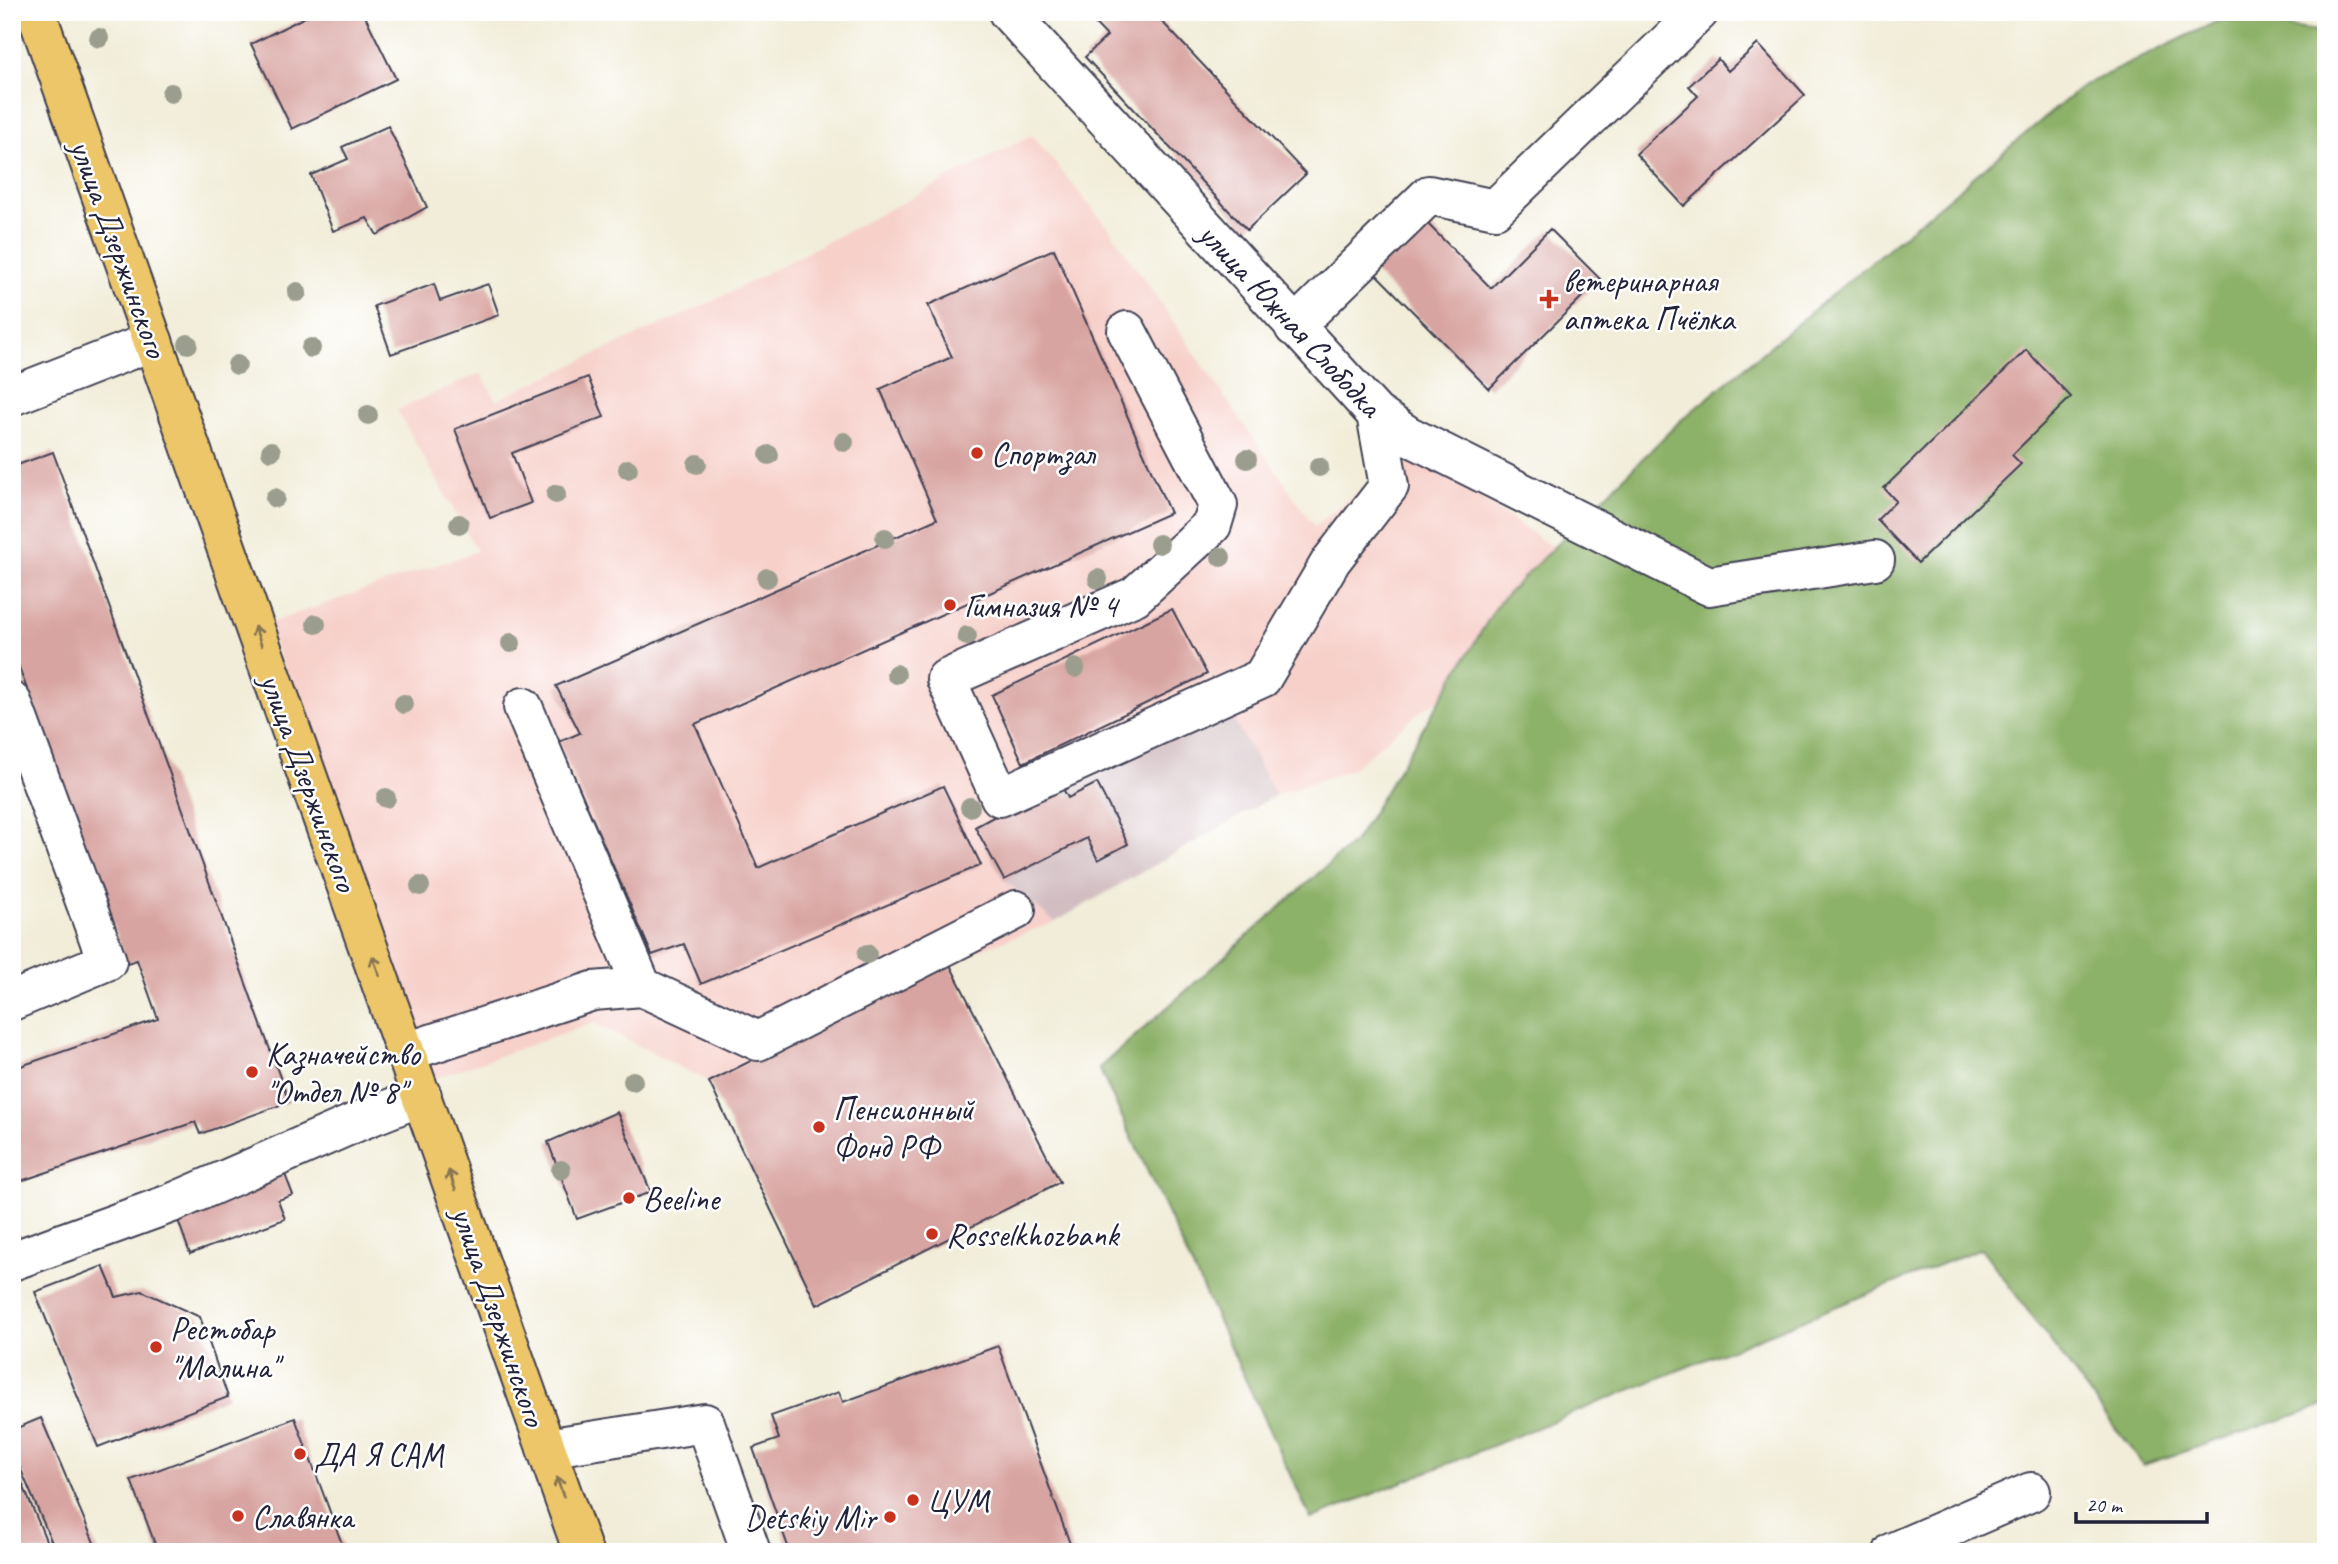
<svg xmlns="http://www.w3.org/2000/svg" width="2338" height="1564" font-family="Caveat,sans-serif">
  <rect width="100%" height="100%" fill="#fff"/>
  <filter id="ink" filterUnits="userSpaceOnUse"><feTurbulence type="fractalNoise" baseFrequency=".0143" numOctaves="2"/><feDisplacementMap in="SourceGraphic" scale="14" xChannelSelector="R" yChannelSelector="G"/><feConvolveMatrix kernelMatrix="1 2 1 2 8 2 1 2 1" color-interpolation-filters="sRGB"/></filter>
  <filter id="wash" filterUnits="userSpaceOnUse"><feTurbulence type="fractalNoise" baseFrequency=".00686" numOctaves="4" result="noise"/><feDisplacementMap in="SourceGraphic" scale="28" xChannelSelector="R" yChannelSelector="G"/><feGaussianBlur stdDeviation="1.57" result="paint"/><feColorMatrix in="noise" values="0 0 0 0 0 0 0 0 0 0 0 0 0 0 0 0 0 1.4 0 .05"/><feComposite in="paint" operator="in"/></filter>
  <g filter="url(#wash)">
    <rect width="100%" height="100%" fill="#f1edd9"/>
    <!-- built -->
    <path fill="#f7d0ca" d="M1032,135L1110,230L1314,526L1413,450L1607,586L1417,714L1352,769L1276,795L1055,922L948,961L709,1082L594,1023L432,1079L267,624L477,551L397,410L481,373L496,400L717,299Z"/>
    <!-- industrial -->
    <path fill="#d2bec2" d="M1229,712L1276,795L1055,922L1004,880L975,827Z"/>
    <!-- forest -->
    <path fill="#8cb167" stroke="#576a51" stroke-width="2" d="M2222,19L2326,32V1405L2143,1465L1981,1248L1311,1519L1099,1068L1356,840L1499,602L1679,422L2084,85Z"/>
    <g id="blocks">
      <!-- building -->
      <path fill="#d8a4a1" d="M315,12H363L396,79L292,129L251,44Z
        M1084,12H1153L1306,174L1247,230L1085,57L1107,36Z
        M1758,44L1805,95L1684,206L1636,154L1698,96L1689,86L1718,59L1728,71Z
        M388,126L427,207L377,235L367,218L333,231L311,175L348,159L342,147Z
        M1417,213L1491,288L1550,229L1600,279L1489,389L1366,264Z
        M1054,249L1170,513L695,724L758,868L943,786L981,865L701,984L684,944L652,955L559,742L580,733L556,686L937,519L880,389L952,357L928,305Z
        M434,284L440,301L488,284L499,315L391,354L374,306Z
        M2026,350L2071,397L2012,455L2021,464L1918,563L1877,520L1896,501L1884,488Z
        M588,377L604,417L512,453L531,503L490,518L455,429Z
        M53,452L289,1102L200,1134L195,1122L12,1184V1069L158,1019L137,960L127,963L12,648V467Z
        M1172,609L1207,674L1023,763L992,695Z
        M1059,781L1068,798L1097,783L1128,844L1098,860L1087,838L1004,880L975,827Z
        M948,961L1060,1182L817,1305L709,1082Z
        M617,1112L651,1192L577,1219L548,1142Z
        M284,1172L293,1195L278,1200L285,1219L190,1254L172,1203Z
        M103,1266L116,1297L142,1291L200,1317L228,1397L98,1447L35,1292Z
        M998,1346L1073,1552H790L753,1448L779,1439L771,1416L839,1392L843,1402Z
        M41,1418L98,1552H56L12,1449V1430Z
        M295,1418L345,1552H158L131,1480Z
        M12,1459L51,1552H12Z"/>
    </g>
  </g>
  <g filter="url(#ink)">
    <use href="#blocks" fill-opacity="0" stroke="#414053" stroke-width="2"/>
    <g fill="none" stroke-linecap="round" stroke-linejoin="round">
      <defs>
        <path id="minor" d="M1008,12L1376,414L1407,435L1709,586L1875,560
          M1294,327L1429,195L1495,209L1699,12
          M1127,331L1218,505L1212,525L1135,596L946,679L1000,797L1262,678L1331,561L1389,486L1376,414
          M12,396L153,341
          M12,702L107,961L12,1001
          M523,707L642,987
          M406,1052L593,991L642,987L758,1041L1016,910
          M12,1261L172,1203L359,1121L422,1096
          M546,1448L705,1423L751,1552
          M1893,1552L2031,1492"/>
        <path id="major" d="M36,12L583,1552"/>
      </defs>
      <!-- minor casing -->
      <use href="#minor" stroke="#414053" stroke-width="42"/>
      <!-- major casing -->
      <use href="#major" stroke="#414053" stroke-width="42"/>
      <!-- minor -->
      <use href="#minor" stroke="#fff" stroke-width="38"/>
      <!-- major -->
      <use href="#major" stroke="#ecc669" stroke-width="38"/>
    </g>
    <!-- trees -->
    <g fill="#9b9e8e">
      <circle cx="99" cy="38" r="10"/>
      <circle cx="171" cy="93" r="10"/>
      <circle cx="297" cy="292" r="10"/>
      <circle cx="188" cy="344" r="10"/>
      <circle cx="311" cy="348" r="10"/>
      <circle cx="237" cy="365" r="10"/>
      <circle cx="368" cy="415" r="10"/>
      <circle cx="844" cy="442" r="10"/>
      <circle cx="271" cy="451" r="10"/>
      <circle cx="769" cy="455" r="10"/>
      <circle cx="1247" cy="459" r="10"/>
      <circle cx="697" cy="464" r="10"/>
      <circle cx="1319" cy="467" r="10"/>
      <circle cx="628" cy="469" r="10"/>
      <circle cx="556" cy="494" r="10"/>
      <circle cx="275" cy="498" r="10"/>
      <circle cx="459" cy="524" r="10"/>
      <circle cx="885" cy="538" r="10"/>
      <circle cx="1159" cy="544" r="10"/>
      <circle cx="1221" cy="557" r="10"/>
      <circle cx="767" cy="578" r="10"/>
      <circle cx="1098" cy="579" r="10"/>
      <circle cx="316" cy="624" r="10"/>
      <circle cx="967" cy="636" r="10"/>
      <circle cx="511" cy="643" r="10"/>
      <circle cx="1075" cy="668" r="10"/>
      <circle cx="896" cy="674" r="10"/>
      <circle cx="404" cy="704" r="10"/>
      <circle cx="386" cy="798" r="10"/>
      <circle cx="970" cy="807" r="10"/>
      <circle cx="420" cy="886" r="10"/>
      <circle cx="867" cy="954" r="10"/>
      <circle cx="633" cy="1081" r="10"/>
      <circle cx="561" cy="1170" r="10"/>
    </g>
    <!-- one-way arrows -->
    <defs><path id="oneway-shaft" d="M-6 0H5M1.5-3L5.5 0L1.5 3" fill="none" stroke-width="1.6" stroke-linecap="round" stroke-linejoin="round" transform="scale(1.75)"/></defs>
    <g stroke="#877452">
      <use href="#oneway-shaft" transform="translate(258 636) rotate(-110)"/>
      <use href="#oneway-shaft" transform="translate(376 966) rotate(-110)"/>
      <use href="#oneway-shaft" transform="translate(452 1180) rotate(-109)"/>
      <use href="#oneway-shaft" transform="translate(560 1487) rotate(-109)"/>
    </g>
  </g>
  <!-- markers -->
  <g fill="#c8321e" stroke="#fff" stroke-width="2.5">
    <path d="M1545.5 288.5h7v7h7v7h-7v7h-7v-7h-7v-7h7z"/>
    <circle cx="977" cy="453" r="7"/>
    <circle cx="950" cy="605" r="7"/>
    <circle cx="252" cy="1072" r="7"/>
    <circle cx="819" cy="1127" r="7"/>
    <circle cx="629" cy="1198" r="7"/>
    <circle cx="932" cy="1234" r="7"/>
    <circle cx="156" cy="1347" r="7"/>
    <circle cx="300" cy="1454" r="7"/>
    <circle cx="913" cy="1500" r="7"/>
    <circle cx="238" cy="1516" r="7"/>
    <circle cx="890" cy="1517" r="7"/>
  </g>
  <g text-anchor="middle" stroke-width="5" stroke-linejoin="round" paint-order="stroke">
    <!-- street labels -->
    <g font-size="33" fill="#22223b" stroke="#fff">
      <text transform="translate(120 248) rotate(70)" y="12">улица Дзержинского</text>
      <text transform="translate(1291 319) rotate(47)" y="12">улица Южная Слободка</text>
      <text transform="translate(310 782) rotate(70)" y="12">улица Дзержинского</text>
      <text transform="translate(500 1316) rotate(71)" y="12">улица Дзержинского</text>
    </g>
    <!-- poi labels -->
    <g font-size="33" fill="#22223b" stroke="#fff" text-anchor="start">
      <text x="1563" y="292">ветеринарная<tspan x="1563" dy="38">аптека Пчёлка</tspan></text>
      <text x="991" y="465">Спортзал</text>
      <text x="964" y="617">Гимназия № 4</text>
      <text x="266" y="1065">Казначейство<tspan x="266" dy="38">"Отдел № 8"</tspan></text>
      <text x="833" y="1120">Пенсионный<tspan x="833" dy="38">Фонд РФ</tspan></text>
      <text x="643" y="1210">Beeline</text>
      <text x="946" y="1246">Rosselkhozbank</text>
      <text x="170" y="1340">Рестобар<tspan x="170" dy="38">"Малина"</tspan></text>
      <text x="314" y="1466">ДА Я САМ</text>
      <text x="927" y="1512">ЦУМ</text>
      <text x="252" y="1528">Славянка</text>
      <text x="876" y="1529" text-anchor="end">Detskiy Mir</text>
    </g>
  </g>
  <!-- margin -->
  <rect width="2338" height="1564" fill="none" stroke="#fff" stroke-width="42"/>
  <!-- scale -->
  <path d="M2076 1512v10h131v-10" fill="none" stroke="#22223b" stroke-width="3.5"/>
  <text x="2086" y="1512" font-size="21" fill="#22223b" stroke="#ffffff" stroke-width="5" paint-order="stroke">20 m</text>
</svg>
